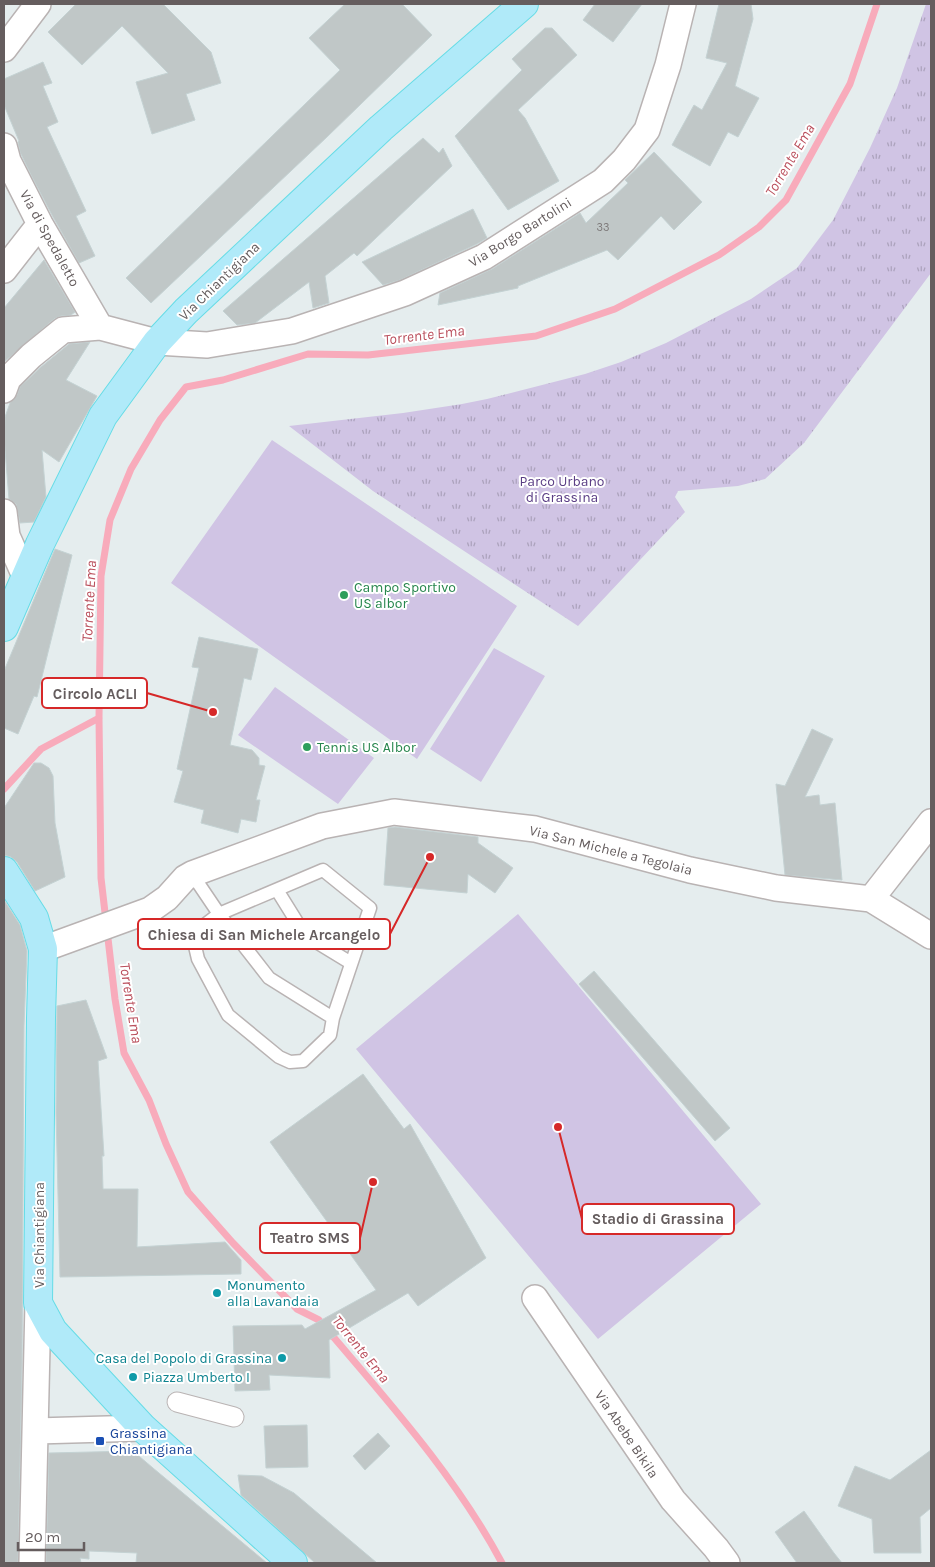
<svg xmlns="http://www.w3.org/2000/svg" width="935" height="1567" font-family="Karla,sans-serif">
  <defs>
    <pattern id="park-tufts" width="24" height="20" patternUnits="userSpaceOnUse" patternTransform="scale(1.25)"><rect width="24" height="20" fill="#d0c4e4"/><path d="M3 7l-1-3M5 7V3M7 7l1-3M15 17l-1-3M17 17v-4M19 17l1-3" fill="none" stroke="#aca2bc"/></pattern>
  </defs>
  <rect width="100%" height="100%" fill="#e5edee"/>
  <!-- grass -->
  <path fill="#d0c4e4" d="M272,440L517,606L417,759L171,583Z
    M494,648L545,676L481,782L430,749Z
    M275,687L374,758L338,804L238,735Z
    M518,914L761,1204L598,1339L356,1049Z"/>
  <!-- park -->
  <path fill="url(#park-tufts)" d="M926,4H931V273L804,443L765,479L738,486L678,491L675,497L685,512L578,626L373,491L289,426L403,413L462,404L487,399L585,374L621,362L666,343L751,299L797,268L833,220L870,148L897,88Z"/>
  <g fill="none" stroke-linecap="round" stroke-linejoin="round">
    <!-- stream -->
    <path stroke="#f8abbb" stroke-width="7" d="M4,789L41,749L99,718
      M502,1563C454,1473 384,1397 319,1320L297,1309L233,1243L188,1192L166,1144L149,1100L124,1053L115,999L101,878L99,718L101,576L110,520L131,469L160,420L186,387L223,380L308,354L368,355L536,336L615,309L719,255L759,227L786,200L850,84L877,4"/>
  </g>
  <!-- building -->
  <path fill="#c0c7c7" stroke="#c4d2d3" d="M76,4H163L211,52L221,83L186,94L195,120L152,134L136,82L168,73L122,26L82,65L48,32Z
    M345,4H402L432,35L327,137L151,303L126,278L340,70L309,38Z
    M595,4H642L613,42L583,20Z
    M719,4H751L753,19L735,86L759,98L738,137L728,132L710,166L672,145L694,105L702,110L727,63L706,58Z
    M545,28H552L577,55L518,110L525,118L559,181L508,210L455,136L522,70L512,59Z
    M43,62L52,83L43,86L58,122L47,127L86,211L76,216L95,256L79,263L53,217L31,175L20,152L18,142L19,141L4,105V79Z
    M423,138L439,153L443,148L452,166L357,256L354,253L325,276L329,303L313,308L309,282L255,323L237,325L223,311Z
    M654,152L702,202L674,230L661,216L618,260L607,250L518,286V288L438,305L440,293L492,269L580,213L586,223L628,183L625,180Z
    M473,209L487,238L477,244L400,280L383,285L362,262Z
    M44,260L75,312L71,315L61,316L54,319L4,362V308Z
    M90,342L66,380L97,396L59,462L42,450L46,497L34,522L20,523L16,504L9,499L4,438L5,417L10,403L17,395L20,387L41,367L69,344Z
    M55,549L72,555L37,697L34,696L18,734L4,728V671Z
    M199,637L258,649L251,680L244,678L230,745L252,750L259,758V765L265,766L256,800H260L256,822L241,819L238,833L201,823L204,810L174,802L183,771L177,769L199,668L192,667Z
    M812,729L833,739L805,797L819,795L820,805L835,803L842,880L785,875L776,784L785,786Z
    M34,763H41L49,768L53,776L55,823L65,877L35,891L17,862L11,857L4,855V808Z
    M395,827L478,837V843L513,868L495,893L468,874L467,893L384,885L388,828Z
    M4,900L20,925L27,951L24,1026L22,1365L18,1563H4Z
    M594,971L730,1128L715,1141L579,984Z
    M86,1000L107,1058L98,1061L104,1156H102L103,1189H138L137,1247L225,1242L241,1260V1274L60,1277L56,1113L57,1006Z
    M363,1074L404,1129L410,1124L486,1258L418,1306L408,1293L329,1340L330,1378L269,1375L270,1390L235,1391L233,1326L302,1325L305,1329L376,1290L270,1142Z
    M307,1425L308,1467L266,1468L264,1426Z
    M378,1433L390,1446L365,1470L353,1456Z
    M931,1450V1508L920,1517L921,1553H874L872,1519L838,1506L855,1466L890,1480Z
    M133,1451L153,1468L267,1563H136L137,1553L89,1551V1559L80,1558L81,1563H46L49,1453Z
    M238,1475L262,1476L294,1493L377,1563H315L241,1495Z
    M804,1511L834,1553L842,1563H797L775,1532Z"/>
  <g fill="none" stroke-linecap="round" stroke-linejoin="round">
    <defs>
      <path id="service" d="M192,874L219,914L269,978L333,1018L330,1035L303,1061L290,1062L279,1057L228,1015L198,959L194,942L198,930L219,914L323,870L370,908L333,1018
        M277,890L305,935L351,963"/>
      <path id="pedestrian" d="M177,1402L234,1417"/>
      <path id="minor" d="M4,49L38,4
        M4,146L8,161L40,224L100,327
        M4,270L40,224
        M4,390L8,379L31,356L63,330L100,327L157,342L207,345L292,331L405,293L484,257L603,181L624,160L647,130L668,65L683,4
        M4,512L7,536L25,576
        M871,899L931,822
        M43,949L150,910L167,898L185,878L192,874L322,826L394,812L535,829L690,870L776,888L871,899L931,936
        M535,1298L673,1500L716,1548L727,1563
        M36,1431L143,1428
        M32,1563L38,1303"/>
      <path id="primary" d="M4,627L40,544L103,416L157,342L186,311L381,128L524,4
        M4,871L34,918L43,949L41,1018L38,1303L53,1331L143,1428L293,1563"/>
    </defs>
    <!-- service casing -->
    <use href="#service" stroke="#b9b3b3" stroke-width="15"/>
    <!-- pedestrian casing -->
    <use href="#pedestrian" stroke="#b9b3b3" stroke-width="21"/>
    <!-- minor casing -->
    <use href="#minor" stroke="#b9b3b3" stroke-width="28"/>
    <!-- primary casing -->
    <use href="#primary" stroke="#66dce6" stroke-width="30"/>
    <!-- service -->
    <use href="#service" stroke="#fff" stroke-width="12"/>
    <!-- pedestrian -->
    <use href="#pedestrian" stroke="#fff" stroke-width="19"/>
    <!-- minor -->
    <use href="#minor" stroke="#fff" stroke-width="25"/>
    <!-- primary -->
    <use href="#primary" stroke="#b0eaf9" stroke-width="28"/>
  </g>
  <!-- markers -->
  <g fill="#2e9e5b" stroke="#fff" stroke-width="2">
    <circle cx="344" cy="595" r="5"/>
    <circle cx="307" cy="747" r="5"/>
  </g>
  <g fill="#0f9aa8" stroke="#fff" stroke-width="2">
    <circle cx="217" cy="1293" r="5"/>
    <circle cx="282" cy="1358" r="5"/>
    <circle cx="133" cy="1377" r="5"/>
  </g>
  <rect fill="#1a4fb4" stroke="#fff" stroke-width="2" x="95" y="1436" width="10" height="10" rx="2.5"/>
  <g text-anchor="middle" stroke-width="4" stroke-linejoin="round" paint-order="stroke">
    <!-- number labels -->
    <g font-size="11" fill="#7c7878">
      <text x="603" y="231">33</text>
    </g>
    <!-- street labels -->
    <g font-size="14" fill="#655d5e" stroke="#fff">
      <text transform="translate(520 232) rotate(-32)" y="5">Via Borgo Bartolini</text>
      <text transform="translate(50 238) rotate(61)" y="5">Via di Spedaletto</text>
      <text transform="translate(219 281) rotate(-44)" y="5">Via Chiantigiana</text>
      <text transform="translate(611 850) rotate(14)" y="5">Via San Michele a Tegolaia</text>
      <text transform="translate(39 1235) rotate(-90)" y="5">Via Chiantigiana</text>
      <text transform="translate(627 1434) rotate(56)" y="5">Via Abebe Bikila</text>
    </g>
    <!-- park labels -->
    <g font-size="14" fill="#5a3d84" stroke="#fff">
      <text x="562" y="486">Parco Urbano<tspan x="562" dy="16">di Grassina</tspan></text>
    </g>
    <!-- leisure labels -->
    <g font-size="14" fill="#27864d" stroke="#fff" text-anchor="start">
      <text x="354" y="592">Campo Sportivo<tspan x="354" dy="16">US albor</tspan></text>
      <text x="317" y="752">Tennis US Albor</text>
    </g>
    <!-- culture labels -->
    <g font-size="14" fill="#0d838f" stroke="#fff" text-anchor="start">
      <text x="227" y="1290">Monumento<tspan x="227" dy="16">alla Lavandaia</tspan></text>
      <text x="272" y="1363" text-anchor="end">Casa del Popolo di Grassina</text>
      <text x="143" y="1382">Piazza Umberto I</text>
    </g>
    <!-- transit labels -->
    <g font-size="14" fill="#164399" stroke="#fff" text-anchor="start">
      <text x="110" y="1438">Grassina<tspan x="110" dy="16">Chiantigiana</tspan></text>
    </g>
    <!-- water labels -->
    <g font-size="15" font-style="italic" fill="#ba4f5c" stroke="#fff">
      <text transform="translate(790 160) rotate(-59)" y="5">Torrente Ema</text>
      <text transform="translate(424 335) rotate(-7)" y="5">Torrente Ema</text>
      <text transform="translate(89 601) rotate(-87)" y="5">Torrente Ema</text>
      <text transform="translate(131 1003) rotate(81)" y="5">Torrente Ema</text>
      <text transform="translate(361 1349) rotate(51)" y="5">Torrente Ema</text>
    </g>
  </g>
  <!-- callouts -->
  <path fill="none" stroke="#d62828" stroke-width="2" d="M213 712L147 693M430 857L390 934M558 1127L582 1219M373 1182L360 1238"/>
  <g fill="#d62828" stroke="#fff" stroke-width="2">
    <circle cx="213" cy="712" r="5"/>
    <circle cx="430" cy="857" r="5"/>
    <circle cx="558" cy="1127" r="5"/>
    <circle cx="373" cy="1182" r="5"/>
  </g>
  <g fill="#fff" stroke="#d62828" stroke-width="2">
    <rect x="42" y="678" width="105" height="30" rx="5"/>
    <rect x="138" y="919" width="252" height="30" rx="5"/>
    <rect x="582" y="1204" width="152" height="30" rx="5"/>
    <rect x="260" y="1223" width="100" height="30" rx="5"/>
  </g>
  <g font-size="15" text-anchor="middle" font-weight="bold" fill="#655d5e">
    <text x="95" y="699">Circolo ACLI</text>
    <text x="264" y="940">Chiesa di San Michele Arcangelo</text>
    <text x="658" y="1224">Stadio di Grassina</text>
    <text x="310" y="1243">Teatro SMS</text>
  </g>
  <!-- border -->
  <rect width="935" height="1567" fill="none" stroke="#655d5e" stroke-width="10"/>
  <!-- scale -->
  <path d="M18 1542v8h66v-8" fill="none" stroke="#655d5e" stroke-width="2.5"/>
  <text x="25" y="1542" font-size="15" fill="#655d5e" stroke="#ffffff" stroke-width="4" paint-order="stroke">20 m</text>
</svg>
